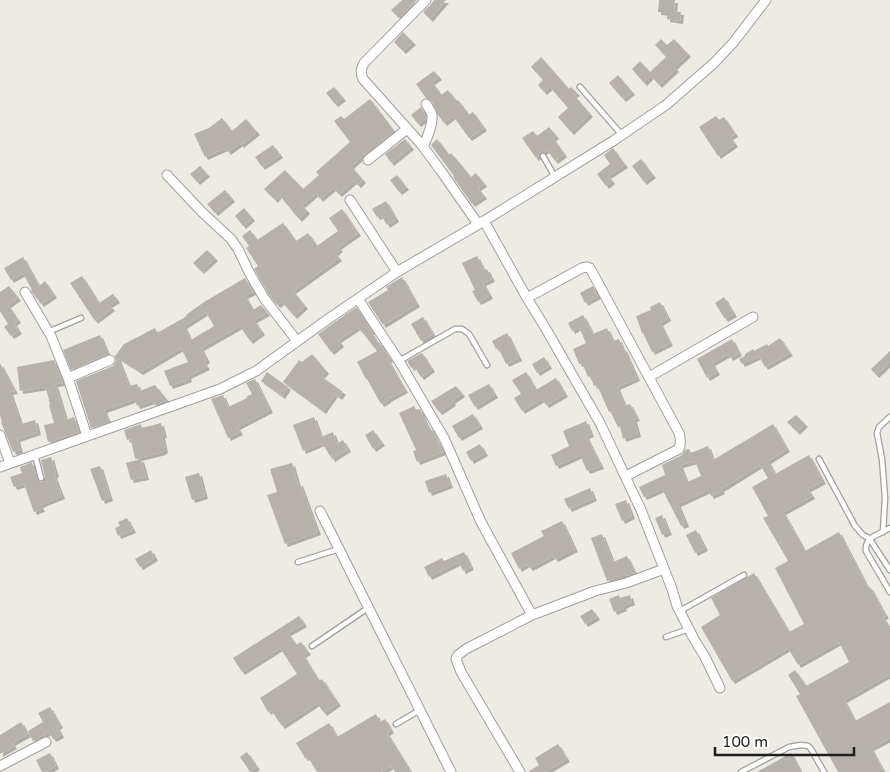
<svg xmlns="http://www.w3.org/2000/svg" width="890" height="772" font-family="'Varela Round',sans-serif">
  <defs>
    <filter id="shadow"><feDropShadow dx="3" dy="3" stdDeviation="0" flood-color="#0004"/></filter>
  </defs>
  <rect width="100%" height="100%" fill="#eeebe5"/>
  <!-- building -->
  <path fill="#b7b1ab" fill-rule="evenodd" filter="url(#shadow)" d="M402,0H417L399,18L391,10Z
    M434,0H446L430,19L423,12L429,6V7Z
    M659,0H675L674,11L681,12L680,21L667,19V13L658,12Z
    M403,32L413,42L403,51L394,42Z
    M661,39L667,45L674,39L688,54L674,67L676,69L659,85L651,76L644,83L632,69L640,61L650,72L666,57L655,45Z
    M541,57L569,89L571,87L577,93L574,95L590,114L571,132L558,117L568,108L550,87L544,92L538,85L543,80L531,67Z
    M434,71L439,77L432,82L441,95L448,90L456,101L458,100L469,115L473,112L484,128L469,138L453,116L444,123L438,115L431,100L426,98L416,84Z
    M618,75L632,92L623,99L609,83Z
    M334,87L343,98L335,104L326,93Z
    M370,99L394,131L376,145L375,144L351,166L363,180L358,185L354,181L339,194L333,188L320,199L316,193L302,205L307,211L299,219L279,195L275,200L264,189L285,170L303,189L319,175L316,172L350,142L334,121L341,116L344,119Z
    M421,107L426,118L418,124L411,115Z
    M716,116L719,120L724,117L735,134L730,137L735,144L718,156L699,127Z
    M222,118L232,131L246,119L257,132L241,145L240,143L228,152L225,148L205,157L194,134L209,128Z
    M549,127L556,136L553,138L564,154L555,161L547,150L541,153L536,158L522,138L533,131L537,136Z
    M405,139L411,147L391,163L385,154Z
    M437,139L449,155L451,153L471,177L476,173L484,184L478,188L484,196L472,204L453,177L454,176L431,145Z
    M273,145L280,155L262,167L255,157Z
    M613,148L625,165L608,176L612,181L606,186L597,174L610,164L604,155Z
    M641,159L653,175L644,182L632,166Z
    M200,166L207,174L197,182L190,174Z
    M397,175L406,187L399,192L390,180Z
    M225,190L232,199L215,213L207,204Z
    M386,201L396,219L387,225L381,215L377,217L372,209Z
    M244,208L252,218L243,226L235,216Z
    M342,209L358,233L338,247L340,249L335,253L339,258L293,291L305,306L294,316L282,302L277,305L269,295L254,269L258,266L246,248L249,246L242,236L250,230L257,240L283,223L296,241L308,233L317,246L338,231L329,218Z
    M207,250L215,258L201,271L193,263Z
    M477,256L484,270L487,269L492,279L483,283L490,296L478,302L472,291L475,290L462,263Z
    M23,257L39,286L45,281L54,295L41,304L31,291L32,290L23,273L11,280L4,268Z
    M82,276L99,303L113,294L117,300L109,305L112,308L95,321L70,283Z
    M402,277L417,304L383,325L368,302L388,290L386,287Z
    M245,278L253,292L245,296L253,310L261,305L267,313L254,320L262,332L250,341L240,326L201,348L207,360L204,362L207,367L188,376L189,379L170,386L164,371L188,362L181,348L140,372L118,358L129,386L137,384L140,391L155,385L167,400L155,405H154L153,401L137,406L135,399L104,410L109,422L91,428L76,381L113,366L116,361L115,356L124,344L155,328L157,333L187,316L186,315L204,302ZM206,312L214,326L191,340L184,326Z
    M9,286L18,298L8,305L18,320L14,323L19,331L11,336L4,327L8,324L0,311V292Z
    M593,286L598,296L585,303L580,293Z
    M724,297L734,314L725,319L715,303Z
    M660,302L668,318L660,323L670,343L652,352L643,333H642L636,316L651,310L650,307Z
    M355,308H357L372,331L371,332L378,343L379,342L390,359L388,360L405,390L388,399V400L381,404L367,379H366L357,362L377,351L358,327L338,340L341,344L331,352L318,334Z
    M583,315L593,334L607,328L613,341L619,339L623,349L624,348L637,378L617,387L625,406L630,404L637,418L634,419L638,434L623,439L620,426L618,427L610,411L609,412L597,385L594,386L590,376L588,377L582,363L579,364L573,349L586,343L579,327L572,331L568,323Z
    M423,317L433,334L421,341L411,324Z
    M507,333L519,358L506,364L498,347L496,349L492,341Z
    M100,335L108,354L71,370L63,350Z
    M780,338L790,353L765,367L759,356L742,364L739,359L745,356V354L753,349L754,351L767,344L768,346Z
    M732,339L739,353L730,358L728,354L712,363L717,372L707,378L697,359Z
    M890,351V362L876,375L871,369Z
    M422,353L432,369L421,377L414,366L411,368L407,361Z
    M312,354L326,371L321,376L343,392L339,397L335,394L323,411L283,382L299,360L302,362Z
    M544,357L549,366L537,373L532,364Z
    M54,360L63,383L55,384L66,420L74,417L79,432L48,442L44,425L54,423L49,405H50L46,387L20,391L17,367Z
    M0,363L15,391L10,392L21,424L35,420L38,432L17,439L20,450L13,452L1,422H2L0,415Z
    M267,372L288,387L282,396L261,381Z
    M526,372L536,390L556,378L565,394L546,405L542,399L522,411L514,398L521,394L512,380Z
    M255,379L270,410L237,427L240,432L228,438L211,399L223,395L228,407L247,398L246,397L252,394L246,383Z
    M489,384L495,395L475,407L468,395Z
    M456,386L462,394L452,401L453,403L439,412L431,401Z
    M414,406L416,410L420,409L428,428L430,427L443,452L417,462L413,451L416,450L399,413Z
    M473,414L480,426L459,438L452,426Z
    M796,415L805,424L797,432L787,422Z
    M314,417L321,437L333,432L337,444L343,440L348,449L332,459L322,443L303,451L293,425Z
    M586,421L591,434L586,436L601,466L587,471L580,455L556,466L551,455L569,446L563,431Z
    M161,423L164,435H162L165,450L163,451V452L135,459L131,439L127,440L124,430L141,424L142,428Z
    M773,424L787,449L768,461L775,474L809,455L823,481L808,489L812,496L783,512L805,551L839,532L868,588L870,587L886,616L883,617L890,629V674L844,700L855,721L890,702V738L871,748L884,772H838L796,696L800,694L788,675L795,670L806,686L849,662L839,642L798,665L788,648L732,681L701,627L720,615L711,598L754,573L789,632L804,624L775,568L788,561L763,518L768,516L752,487L768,478L760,465L721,489L722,491L711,496L708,490L678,504L686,524L681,526L662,489L644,497L639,487L665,475L662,465L682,455L685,450L689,449L691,453L708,446L713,460ZM695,461L701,476L687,482L680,465Z
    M373,430L382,443L373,449L365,435Z
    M480,444L485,453L471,461L466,452Z
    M51,457L56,474L54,475L62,496L40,505L42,509L34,512L24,484L14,487L10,477L22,473L20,467L32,462L37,479L39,482H42L45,477L41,460Z
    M141,459L146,477L131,480L126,463Z
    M292,463L298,484L300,483L318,532L285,544L267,495L277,492L270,469Z
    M100,466L110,498L102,501L90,469Z
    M199,473L205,496L192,500L185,477Z
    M446,474L450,485L429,493L425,481Z
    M590,488L594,498L569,509L564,499Z
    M626,500L632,516L622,521L615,504Z
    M662,515L669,532L662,535L655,518Z
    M127,518L133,530L118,536L115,528L120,526L118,522Z
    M562,521L575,549L555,559L553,556L530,568L527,564L519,569L511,553L544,536L541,531Z
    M696,530L705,548L695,553L686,535Z
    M602,534L613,562L627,556L635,573L627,576L626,574L607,581L591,538Z
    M151,550L155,558L140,567L135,559Z
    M464,552L471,567L463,571L459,562L429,577L424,567L442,558L444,561Z
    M619,595L620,598L630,595L632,602L623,606L624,608L614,612L609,599Z
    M592,609L597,617L585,624L580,616Z
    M299,616L304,624L288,633L296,645L301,642L308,652L303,655L319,681L322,679L338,703L324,713L317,703L282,726L271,710L268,712L260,698L297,674L280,648L242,672L233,658Z
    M50,707L60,725L57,727L61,735L53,739L49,732L33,741L28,731L43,722L38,713Z
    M376,714L380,722L385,719L391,730L387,733L411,772H395L391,766L381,772H317L308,757L305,758L296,743L329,723L337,737Z
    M21,722L28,734L12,743L14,746L0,754V735Z
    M558,744L567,759L545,772H528L539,765L535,758Z
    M247,752L257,767L250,772L240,757Z
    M50,753L56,766L45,772H42L36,760Z
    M791,753L801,772H757Z"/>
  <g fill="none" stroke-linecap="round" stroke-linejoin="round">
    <defs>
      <path id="service" d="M580,87L622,135
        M543,156L555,177
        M48,332L81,318
        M399,361L455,329H462L469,334L487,365
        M35,455L41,478
        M819,459L855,526L863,535L869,538L890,570
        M890,528C880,534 864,537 866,551L890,592
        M883,532L885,498L882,459L877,433L879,427L890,417
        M298,562L339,549
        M680,611L744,575
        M666,637L689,629
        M312,646L368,608
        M396,724L420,710
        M741,772L789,747L801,745L808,746L811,749L824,772"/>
      <path id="minor" d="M426,0L364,63C361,69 360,72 363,79L421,144L441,171L478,224
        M423,147C427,138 433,125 432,115C431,111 428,107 426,104
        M368,160L407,129
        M167,175L202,212L231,239L238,249L250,274L264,298L297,341
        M350,200L397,272
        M484,221L527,298L546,329L600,423L641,510L672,589L677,606L694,639L705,657L720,688
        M25,292L51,336L68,378L87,436
        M527,298L582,268L587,267L590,268L679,433C681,439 681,443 679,449L626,476
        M358,299L399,361L444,438L481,522L532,615L466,649L458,655L456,659L461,672L520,772
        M649,377L753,317
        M68,378L110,360
        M0,435L10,463
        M0,467L220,389L256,371L328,319L397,272L484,221L613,141L666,105L714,63L733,43L766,0
        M320,511L451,772
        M532,615L595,591L626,583L664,569
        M0,766L46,742"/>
    </defs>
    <!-- service casing -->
    <use href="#service" stroke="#9f9f9f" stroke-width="7"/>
    <!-- minor casing -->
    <use href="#minor" stroke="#9f9f9f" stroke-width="11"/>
    <!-- service -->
    <use href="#service" stroke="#fff" stroke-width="4.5"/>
    <!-- minor -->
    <use href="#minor" stroke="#fff" stroke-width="9"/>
  </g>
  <!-- scale -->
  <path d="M715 747v8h139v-8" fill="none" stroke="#1e1e1e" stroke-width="2.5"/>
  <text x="722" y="747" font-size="15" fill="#1e1e1e" stroke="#ffffff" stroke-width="4" paint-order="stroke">100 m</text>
</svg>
